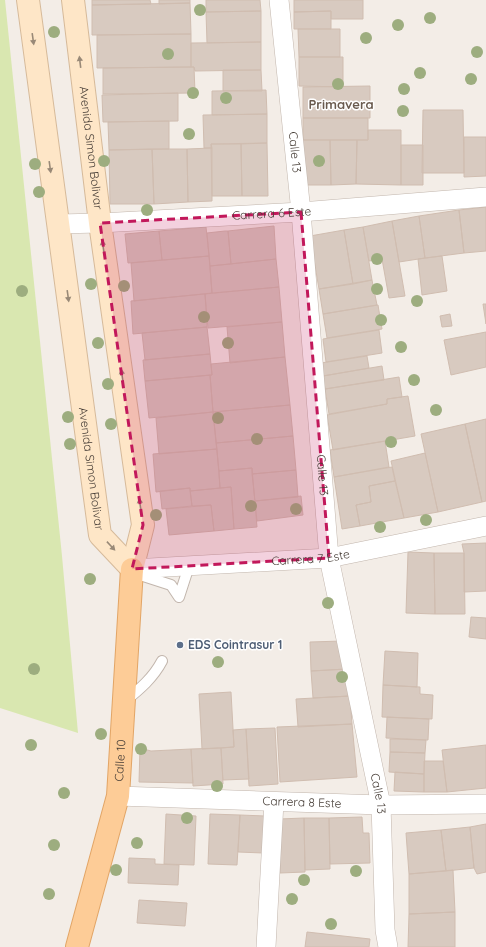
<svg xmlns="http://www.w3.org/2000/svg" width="486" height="947" font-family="Quicksand,sans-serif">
  <rect width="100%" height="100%" fill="#f3ede7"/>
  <!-- green -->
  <path fill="#d9e7b0" d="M0,0H5L62,556L78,733L0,708Z"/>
  <!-- building -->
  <path fill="#d8cac0" stroke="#d0bdb0" d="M92,0H150L151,4L92,5Z
    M159,0H190V3L159,4Z
    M206,0H260L261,11L206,12Z
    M294,0H363V19H331V11L294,12Z
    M190,3L191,34L92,35V5Z
    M261,11V42L207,43L206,12Z
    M331,11V29H294V12Z
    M298,29H340V57H299Z
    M191,34V67L97,68V35Z
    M261,42V70L195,71L194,67H191V43Z
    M299,57H343V87L299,86Z
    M194,67L195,93L103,94V68Z
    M223,70H261L262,91H223Z
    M370,86V118H303V87Z
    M266,90L267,114L212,115V91Z
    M178,93V121L103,122L102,95Z
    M423,110H463L464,173H422Z
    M267,114V143L211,144L212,148H204L203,115Z
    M303,118H368V140H303Z
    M169,121V149L109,150L108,122Z
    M368,130H401V185L356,184L357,140H368Z
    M464,137H486V176L464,177Z
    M303,140H330L331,185H303Z
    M330,140H357L356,184L331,185Z
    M267,143L268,196H242L241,144Z
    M211,144H241L242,196H212Z
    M401,145H423V185H401Z
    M212,148V201L188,202L187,149Z
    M152,149H187L188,202L154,204Z
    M152,149L154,204H110L109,150Z
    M486,207V251L464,253L459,210Z
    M459,210L464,253L425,258L419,216Z
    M419,216L425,258L399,262L392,221Z
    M392,221L405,296L389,298L382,259L369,261L363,227Z
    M274,226L276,259L231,264L228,231Z
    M206,227L209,256L162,260L159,231Z
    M363,227L372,280L353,284L344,230Z
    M344,230L353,284L319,289L310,236Z
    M159,231L162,260L128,263L125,234Z
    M225,231H228L231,264L210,266L207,233Z
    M209,256L212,293L134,301L131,263Z
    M442,256L447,291L422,295L418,259Z
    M276,259L279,287L212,293L210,266Z
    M372,280L377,305L323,314L319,289Z
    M279,287L282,322L208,328L205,294Z
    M205,294L207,327L133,334L131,301Z
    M483,304H486V324Z
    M378,305L382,329L327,338L323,314Z
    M450,314L452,326L442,327L440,316Z
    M282,322L285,357L230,363L227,327Z
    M207,327L210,354L145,360L142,333Z
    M379,330L382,353L326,362L323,339Z
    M486,332V367L451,375L444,340Z
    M210,354L212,375L145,381L143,360Z
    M367,356L369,368L323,376L321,363Z
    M285,357L290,405L213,412L210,375H212L211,364Z
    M382,366L384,380L325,389L323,376Z
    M210,375L213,412L149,418L145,381Z
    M399,377L402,397L387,399V404L329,414L325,389Z
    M408,396L415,436L333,450L327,415L387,404V399Z
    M290,405L293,436L216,443L213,412Z
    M213,412L217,449L159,454L156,418Z
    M486,419V501L482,502L465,424Z
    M465,424L482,502L438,512L421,434Z
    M293,436L296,470L252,474V468L219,471L216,443Z
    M385,441L389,467L334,477L330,450Z
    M217,449L220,488L190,491V488L156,492L153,454Z
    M425,453L438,512L404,518L391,461Z
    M392,467L395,481L369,486L371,502L356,505L360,526L342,529L334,477Z
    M252,468L257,527L234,529L231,487L220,488L219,471Z
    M296,470L298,497L255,501L252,474Z
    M395,481L404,518L360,526L356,505L371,502L369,486Z
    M231,487L234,529L214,531L211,505L192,506L190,491Z
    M190,488L192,506L162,509L160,491Z
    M301,496L303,515L257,521L255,501Z
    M211,505L214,531L169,535L166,509Z
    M486,543V591L464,592V553L462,544Z
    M408,552L434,553L435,614L406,613Z
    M434,553H464L465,614H435Z
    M471,617L486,618V639L469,637Z
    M342,641L347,669L311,671L310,642Z
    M385,651L418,653L417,687L383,685Z
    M347,669L350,696L313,698L311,671Z
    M383,685L420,687V694L433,695L432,719L382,717Z
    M231,692L234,747L202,749L199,694Z
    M350,696L352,724L298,727L296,699Z
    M387,717L429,719L428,740L386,738Z
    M352,724L357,777L280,782L277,727Z
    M275,728L278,784L249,786L246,729Z
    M246,729L249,779L223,780L221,748L234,747L233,730Z
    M390,739L426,740L425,753L390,752Z
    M486,745V788L447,792L442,750Z
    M140,748L151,751L191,749L193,783L139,782Z
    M221,748L223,784L193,786L191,749Z
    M390,752L425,753L424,774L389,772Z
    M424,761H443L447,792H424Z
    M395,772L424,774V792L394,791Z
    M166,814L196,816L194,865L164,864Z
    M210,814L240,815L237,865L208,864Z
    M240,815L265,816L263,853L238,852Z
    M362,817L363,833H369L370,863L330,864L329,818Z
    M304,818H329L330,869L305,870Z
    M304,818L305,872L280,873L279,819Z
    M486,824V872L477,874L474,868L470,827Z
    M470,827L474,868L446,871L441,830Z
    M441,830L446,871L409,874L406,833Z
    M129,858L155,859V864L179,865L178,885L128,883Z
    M453,870L455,912L409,914V874Z
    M139,900L187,903L185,926L137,923Z
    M455,912V947H408L409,914Z
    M307,932L370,939L369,947H305Z"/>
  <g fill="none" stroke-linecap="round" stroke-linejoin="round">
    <defs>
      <path id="service" d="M137,574L171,585L179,597
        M179,597L189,566
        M125,701C140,689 153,678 162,661"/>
      <g id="minor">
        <path id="s1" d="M279,0L301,212L329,558L381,805L385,930L388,947"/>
        <path id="s2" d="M58,224L100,223L301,212L486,197"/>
        <path id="s3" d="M132,569L329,558L486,526"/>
        <path id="s4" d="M118,796L381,805L486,804"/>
        <path d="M266,947L274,802"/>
      </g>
      <g id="secondary">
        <path id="s5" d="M28,0L100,535L132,569"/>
        <path id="s6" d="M73,0L100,223L143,525L132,569"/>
      </g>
      <g id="primary">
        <path id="s7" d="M77,947L118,796L132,569"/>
      </g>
    </defs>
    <!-- service casing -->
    <use href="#service" stroke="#c2b6ad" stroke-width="12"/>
    <!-- minor casing -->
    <use href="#minor" stroke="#c2b6ad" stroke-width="20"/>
    <!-- secondary casing -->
    <use href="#secondary" stroke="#d6ba9a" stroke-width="24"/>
    <!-- primary casing -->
    <use href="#primary" stroke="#e2a566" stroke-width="24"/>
    <!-- service -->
    <use href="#service" stroke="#fff" stroke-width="10"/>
    <!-- minor -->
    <use href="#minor" stroke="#fff" stroke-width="19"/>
    <!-- secondary -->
    <use href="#secondary" stroke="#fee6c7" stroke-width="22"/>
    <!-- primary -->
    <use href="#primary" stroke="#fdcc97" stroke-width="22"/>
  </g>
  <!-- trees -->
  <g fill="#9dad7f">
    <circle cx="200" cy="10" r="6"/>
    <circle cx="430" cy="18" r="6"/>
    <circle cx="398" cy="25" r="6"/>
    <circle cx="54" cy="32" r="6"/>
    <circle cx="366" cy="38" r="6"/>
    <circle cx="477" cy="52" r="6"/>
    <circle cx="168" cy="54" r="6"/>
    <circle cx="420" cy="73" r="6"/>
    <circle cx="471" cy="79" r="6"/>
    <circle cx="338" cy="84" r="6"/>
    <circle cx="404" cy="89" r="6"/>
    <circle cx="193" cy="93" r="6"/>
    <circle cx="226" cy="98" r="6"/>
    <circle cx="403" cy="111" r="6"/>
    <circle cx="189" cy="134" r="6"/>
    <circle cx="104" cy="161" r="6"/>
    <circle cx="319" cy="161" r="6"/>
    <circle cx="35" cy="164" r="6"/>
    <circle cx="39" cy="192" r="6"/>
    <circle cx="147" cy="210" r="6"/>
    <circle cx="377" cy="259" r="6"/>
    <circle cx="91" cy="284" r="6"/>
    <circle cx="124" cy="286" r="6"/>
    <circle cx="377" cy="289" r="6"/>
    <circle cx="22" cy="291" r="6"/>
    <circle cx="417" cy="301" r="6"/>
    <circle cx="204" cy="317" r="6"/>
    <circle cx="381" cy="320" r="6"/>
    <circle cx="98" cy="343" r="6"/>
    <circle cx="228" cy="343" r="6"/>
    <circle cx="401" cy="347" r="6"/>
    <circle cx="414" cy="380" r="6"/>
    <circle cx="108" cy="384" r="6"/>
    <circle cx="436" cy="410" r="6"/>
    <circle cx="68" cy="417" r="6"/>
    <circle cx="218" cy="418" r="6"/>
    <circle cx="111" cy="424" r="6"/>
    <circle cx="257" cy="439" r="6"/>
    <circle cx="391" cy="442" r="6"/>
    <circle cx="70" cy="444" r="6"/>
    <circle cx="251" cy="506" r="6"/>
    <circle cx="296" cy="509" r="6"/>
    <circle cx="156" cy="515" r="6"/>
    <circle cx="426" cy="520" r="6"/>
    <circle cx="380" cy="527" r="6"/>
    <circle cx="90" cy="579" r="6"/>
    <circle cx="328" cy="603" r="6"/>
    <circle cx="218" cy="662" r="6"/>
    <circle cx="34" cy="669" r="6"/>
    <circle cx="342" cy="677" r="6"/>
    <circle cx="101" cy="734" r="6"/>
    <circle cx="31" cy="745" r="6"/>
    <circle cx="141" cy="749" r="6"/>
    <circle cx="217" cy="786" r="6"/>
    <circle cx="64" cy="793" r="6"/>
    <circle cx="187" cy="818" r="6"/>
    <circle cx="137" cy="843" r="6"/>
    <circle cx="54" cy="845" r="6"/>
    <circle cx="116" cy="870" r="6"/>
    <circle cx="356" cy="871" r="6"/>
    <circle cx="304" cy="880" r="6"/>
    <circle cx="49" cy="894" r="6"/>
    <circle cx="292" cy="899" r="6"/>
    <circle cx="331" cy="924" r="6"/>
  </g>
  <!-- one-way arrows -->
  <defs><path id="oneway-solid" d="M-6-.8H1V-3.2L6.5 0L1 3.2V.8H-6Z"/></defs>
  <g fill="#998977">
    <use href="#oneway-solid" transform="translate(33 39) rotate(82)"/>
    <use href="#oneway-solid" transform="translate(80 62) rotate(-97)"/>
    <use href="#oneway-solid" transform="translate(50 167) rotate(82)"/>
    <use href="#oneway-solid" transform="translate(103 246) rotate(-98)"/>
    <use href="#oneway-solid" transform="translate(68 296) rotate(82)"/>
    <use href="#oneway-solid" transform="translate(122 375) rotate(-98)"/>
    <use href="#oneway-solid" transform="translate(140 504) rotate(-98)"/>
    <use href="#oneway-solid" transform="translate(111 546) rotate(47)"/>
  </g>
  <!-- marked area -->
  <path fill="#c2185b" fill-opacity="0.2" stroke="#c2185b" stroke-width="3" stroke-dasharray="8 5" stroke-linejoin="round" d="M301,212L329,558L132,569L143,525L100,223Z"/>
  <!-- markers -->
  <circle fill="#5c6f8a" stroke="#fff" stroke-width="1.5" cx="180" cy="645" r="4"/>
  <g text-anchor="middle" stroke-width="3" stroke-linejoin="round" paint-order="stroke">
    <!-- street labels -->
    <g font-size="12" fill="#463d36" stroke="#fff">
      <text dy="4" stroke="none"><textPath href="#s6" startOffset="149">Avenida Simon Bolivar</textPath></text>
      <text dy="4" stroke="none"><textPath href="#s1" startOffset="153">Calle 13</textPath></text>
      <text dy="4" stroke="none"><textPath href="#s2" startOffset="214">Carrera 6 Este</textPath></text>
      <text dy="4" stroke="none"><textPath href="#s5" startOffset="473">Avenida Simon Bolivar</textPath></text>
      <text dy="4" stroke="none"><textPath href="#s1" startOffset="477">Calle 13</textPath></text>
      <text dy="4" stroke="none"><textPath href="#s3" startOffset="179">Carrera 7 Este</textPath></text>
      <text dy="4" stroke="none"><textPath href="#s7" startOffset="192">Calle 10</textPath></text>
      <text dy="4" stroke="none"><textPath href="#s1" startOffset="801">Calle 13</textPath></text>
      <text dy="4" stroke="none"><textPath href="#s4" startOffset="184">Carrera 8 Este</textPath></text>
    </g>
    <!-- service labels -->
    <g font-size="12" font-weight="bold" fill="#4e5e75" stroke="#fff" text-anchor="start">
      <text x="188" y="649">EDS Cointrasur 1</text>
    </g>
    <!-- neighbourhood labels -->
    <g font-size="13" font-weight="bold" fill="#69594d" stroke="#fff">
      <text x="341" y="109">Primavera</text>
    </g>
  </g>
</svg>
